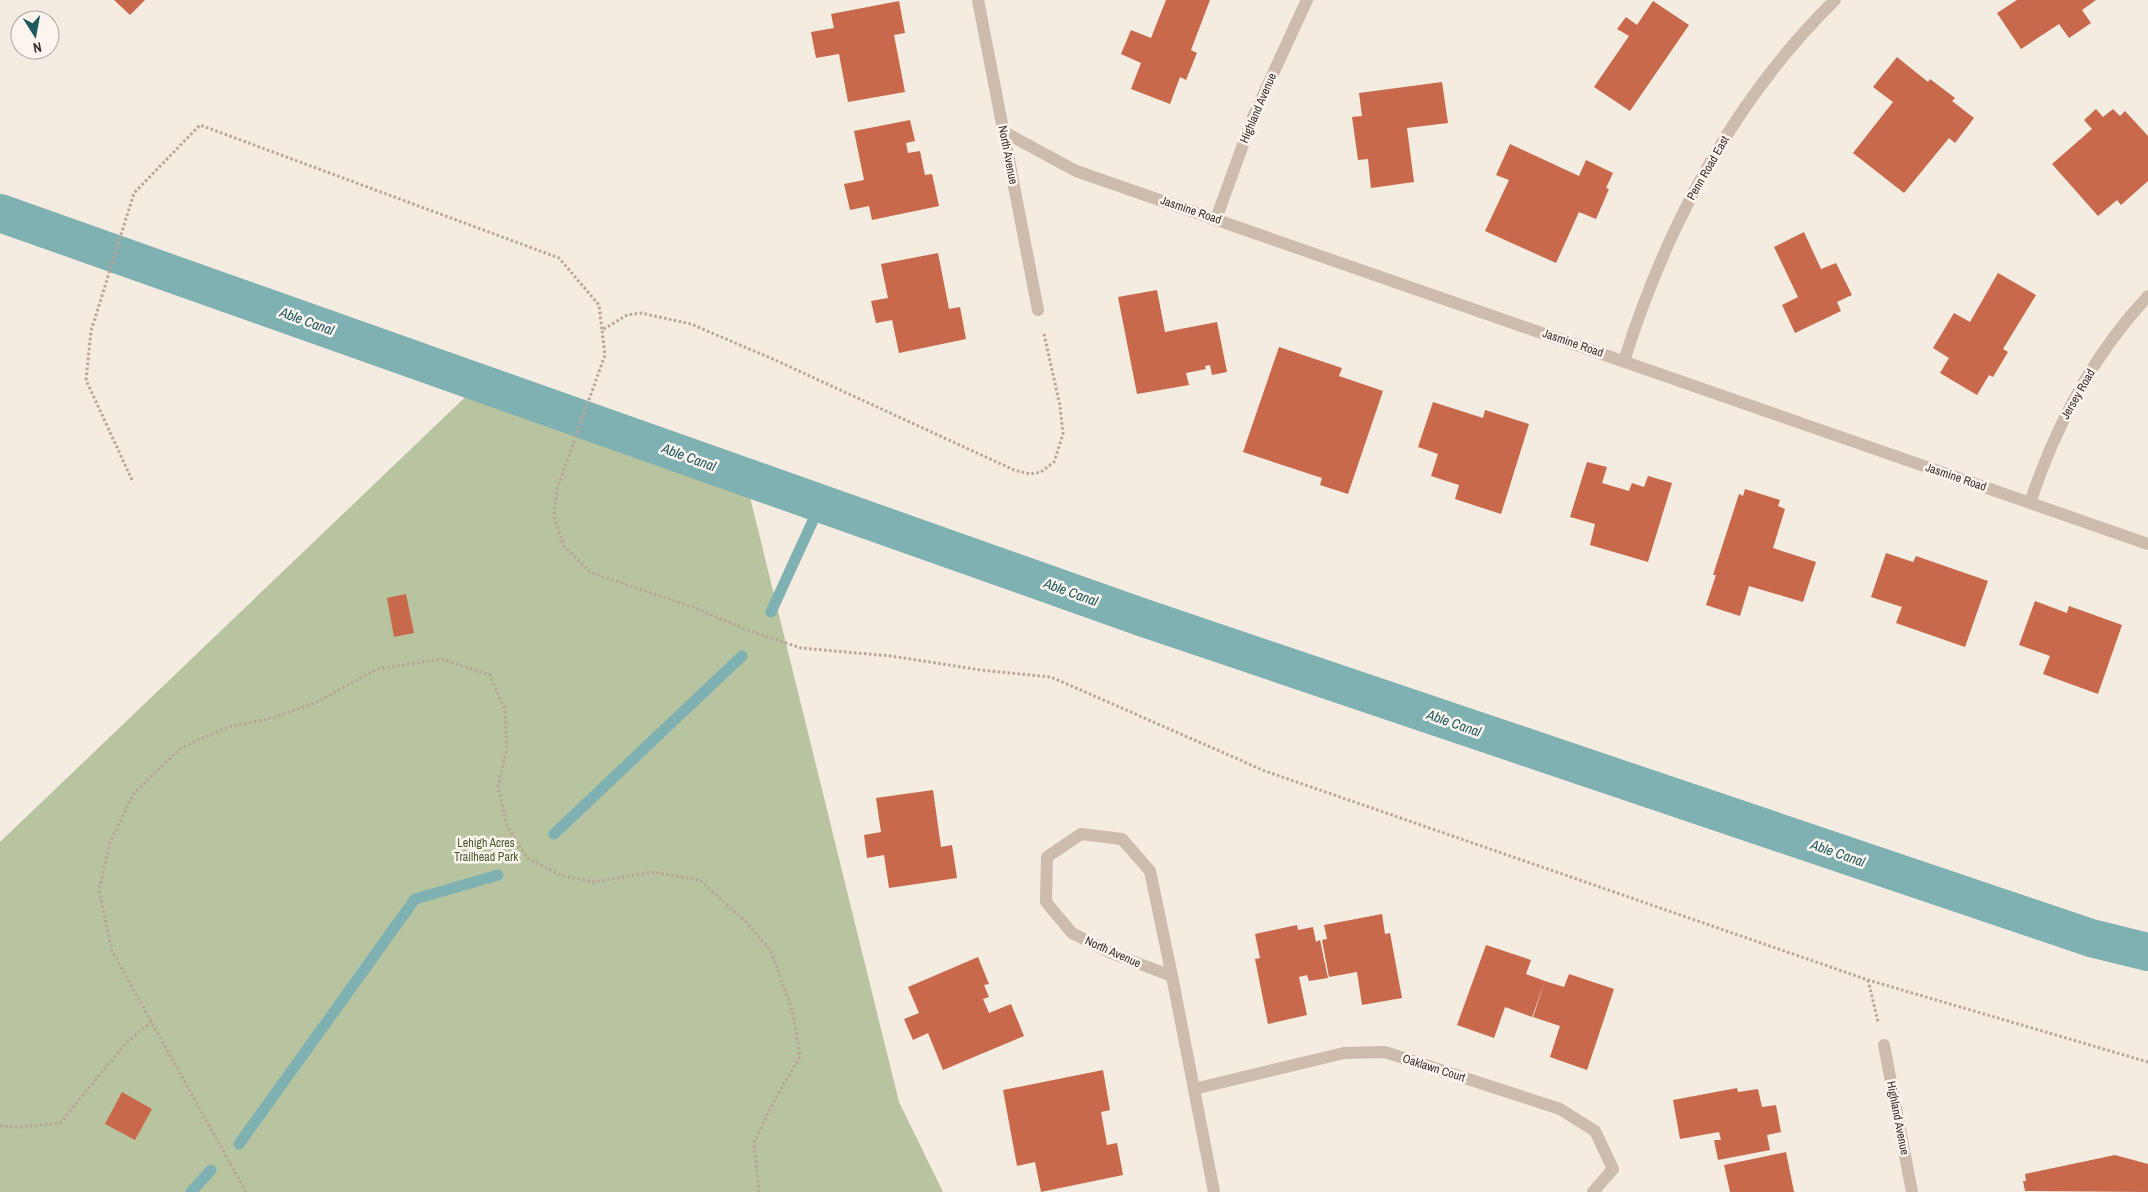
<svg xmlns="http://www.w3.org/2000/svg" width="2148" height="1192" font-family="'Archivo Narrow',sans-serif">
  <rect width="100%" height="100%" fill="#f4ebe1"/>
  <!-- green -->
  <path fill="#b8c4a0" d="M481,382L745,477L899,1102L943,1192H0V842Z"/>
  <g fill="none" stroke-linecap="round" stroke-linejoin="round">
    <!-- stream -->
    <path stroke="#7fb0b2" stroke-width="11" d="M771,612L821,503
      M554,834L742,656
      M239,1144L415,899L498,875
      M191,1192L211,1170"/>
    <!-- canal -->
    <path stroke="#7fb0b2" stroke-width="38" d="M0,213L1144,618L2091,938L2148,952"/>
  </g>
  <!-- building -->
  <path fill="#c8694b" d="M114,0H145L130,15Z
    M1166,0H1210L1191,50L1197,53L1186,80L1180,77L1170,104L1131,89L1141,63L1121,54L1131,30L1151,38Z
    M2017,0H2096L2082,10L2091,23L2069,38L2059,24L2021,49L1997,13Z
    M899,1L905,33L894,35L905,92L848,102L839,54L816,58L811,32L834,28L831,14Z
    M1653,1L1689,25L1630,111L1594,87L1629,36L1617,29L1626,17L1637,25Z
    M1897,57L1928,82L1930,79L1955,98L1952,101L1974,118L1955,143L1949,138L1904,193L1853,153L1893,102L1873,87Z
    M1442,82L1448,123L1407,128L1414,182L1371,188L1368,159L1358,160L1352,117L1362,116L1359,93Z
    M2096,109L2103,117L2113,109L2120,116L2125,111L2148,136V181L2121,205L2117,200L2098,216L2052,164L2092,129L2084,120Z
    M910,120L915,141L906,143L908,153L920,151L925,175L932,174L939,206L872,220L869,206L850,210L844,184L864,180L854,131Z
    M1510,144L1579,176L1586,160L1613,173L1606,188L1609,189L1596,219L1579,212L1556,263L1485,231L1509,180L1496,175Z
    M1804,232L1821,269L1836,263L1852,295L1837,302L1841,311L1795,333L1782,305L1798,297L1774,247Z
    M938,253L949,309L960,307L966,339L899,353L892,320L876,323L871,301L888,298L881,264Z
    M1998,273L2036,295L2003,349L2008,352L1993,377L1989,375L1977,395L1940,373L1949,358L1933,348L1954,313L1970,322Z
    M1157,290L1165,332L1217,322L1227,372L1212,375L1210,365L1205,366L1206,369L1186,373L1189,385L1137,394L1118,297Z
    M1279,347L1342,368L1339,376L1383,391L1348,494L1320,485L1322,478L1243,452Z
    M1433,402L1483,418L1485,410L1529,424L1501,514L1455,499L1459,485L1431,476L1438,454L1418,447Z
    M1587,462L1607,467L1602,483L1629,491L1632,483L1644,487L1648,476L1672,483L1648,562L1590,545L1595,524L1570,517Z
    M1745,489L1780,500L1778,506L1785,509L1773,548L1816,562L1803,602L1749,586L1740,616L1706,605L1716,575H1713L1739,494L1743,496Z
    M1886,553L1913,562L1916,556L1988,581L1965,647L1896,623L1902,607L1871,597Z
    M406,594L414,633L394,637L387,598Z
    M2035,601L2067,613L2069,606L2122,625L2098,694L2043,674L2050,656L2019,645Z
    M933,790L941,847L952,845L957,878L889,888L884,855L867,858L864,835L881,832L876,798Z
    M1382,914L1385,934L1390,933L1402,998L1362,1005L1357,972L1329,977L1322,940L1327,939L1324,925Z
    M1297,925L1298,930L1313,927L1316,942L1320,940L1328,978L1309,981L1307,975L1299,977L1307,1015L1268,1024L1255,959L1260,958L1255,934Z
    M1486,945L1531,960L1526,974L1545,981L1532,1017L1505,1007L1494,1038L1457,1025Z
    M978,957L989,984L984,985L989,997L983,999L989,1013L1011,1004L1024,1036L943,1070L928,1033L913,1040L904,1019L919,1013L908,987Z
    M1569,974L1614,989L1587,1070L1550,1057L1560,1026L1533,1017L1545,981L1564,987Z
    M1103,1070L1110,1110L1101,1112L1107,1145L1117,1143L1123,1175L1041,1192L1035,1162L1017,1166L1003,1090Z
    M1737,1088L1738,1092L1758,1089L1762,1107L1776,1105L1781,1132L1767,1135L1770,1150L1718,1160L1714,1140H1721L1719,1132L1680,1139L1673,1100Z
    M122,1092L152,1109L135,1140L105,1124Z
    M1786,1152L1794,1192H1730L1724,1165Z
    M2115,1155L2148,1164V1192L2025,1191L2023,1181H2026L2025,1174Z"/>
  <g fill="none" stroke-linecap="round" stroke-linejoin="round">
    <!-- path -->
    <path stroke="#b9a596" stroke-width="3" stroke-dasharray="2.5 2.5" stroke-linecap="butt" d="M1044,334L1060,406L1063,434L1054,462L1041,472L1030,474L1014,470L775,360L691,324L641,313L627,315L602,330L605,355L557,489L554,516L564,546L590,572L698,609L742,628L801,648L891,656L981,670L1051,677L1265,771L1868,980L2148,1062
      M132,480L86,380L91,331L134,193L200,125L559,258L599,305L602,330
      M1868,980L1878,1022
      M0,1126L20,1127L60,1123L126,1043L151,1022
      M246,1192L112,951L99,890L110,842L134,793L181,748L228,727L273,718L317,702L377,669L442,659L490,675L505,710L507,748L498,786L507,826L527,858L561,875L593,882L653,872L700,880L746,922L771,951L793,1013L800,1057L775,1099L754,1142L759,1192"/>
    <!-- minor -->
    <path stroke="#cdbbac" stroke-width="12" d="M978,0L1038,310
      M1004,132L1076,171L2148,544
      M1216,219L1253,117L1307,0
      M1624,361C1666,227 1734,99 1835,0
      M2030,503C2055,427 2093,355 2148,296
      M1081,834L1122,839L1150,871L1172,976L1111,953L1072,933L1046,902L1047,857Z
      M1172,976L1214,1192
      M1884,1045L1912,1192
      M1194,1089L1344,1053L1385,1052L1560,1109L1595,1131L1613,1169L1593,1192"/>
  </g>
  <g text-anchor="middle" stroke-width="5" stroke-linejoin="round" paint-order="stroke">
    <!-- street labels -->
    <g font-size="12" fill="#3b302b" stroke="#fbf5ee">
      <text transform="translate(1258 108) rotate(-67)" y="4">Highland Avenue</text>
      <text transform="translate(1008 155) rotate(79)" y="4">North Avenue</text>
      <text transform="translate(1708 168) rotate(-60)" y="4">Penn Road East</text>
      <text transform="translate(1191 210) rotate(19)" y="4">Jasmine Road</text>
      <text transform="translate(1573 343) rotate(19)" y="4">Jasmine Road</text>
      <text transform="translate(2078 394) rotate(-60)" y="4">Jersey Road</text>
      <text transform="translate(1956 477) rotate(19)" y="4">Jasmine Road</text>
      <text transform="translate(1113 952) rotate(24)" y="4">North Avenue</text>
      <text transform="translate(1434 1068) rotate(18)" y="4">Oaklawn Court</text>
      <text transform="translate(1898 1118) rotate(79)" y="4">Highland Avenue</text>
    </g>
    <!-- park labels -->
    <g font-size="12" fill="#4a5a2e" stroke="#fbf5ee">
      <text x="486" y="847">Lehigh Acres<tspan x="486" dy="14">Trailhead Park</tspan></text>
    </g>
    <!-- water labels -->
    <g font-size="14" font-style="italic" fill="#1f5a5e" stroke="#fbf5ee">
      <text transform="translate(307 321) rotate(20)" y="5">Able Canal</text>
      <text transform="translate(689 457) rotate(20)" y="5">Able Canal</text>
      <text transform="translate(1071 592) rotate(20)" y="5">Able Canal</text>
      <text transform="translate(1454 723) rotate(19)" y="5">Able Canal</text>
      <text transform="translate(1838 853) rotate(19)" y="5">Able Canal</text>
    </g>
  </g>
  <!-- north arrow -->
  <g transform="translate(35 35) rotate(169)"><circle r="24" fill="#fbf5ee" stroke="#aea6a0"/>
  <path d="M0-4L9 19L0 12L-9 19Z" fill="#1f5a5e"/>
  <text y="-8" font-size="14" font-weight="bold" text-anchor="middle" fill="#3b302b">N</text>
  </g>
</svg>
